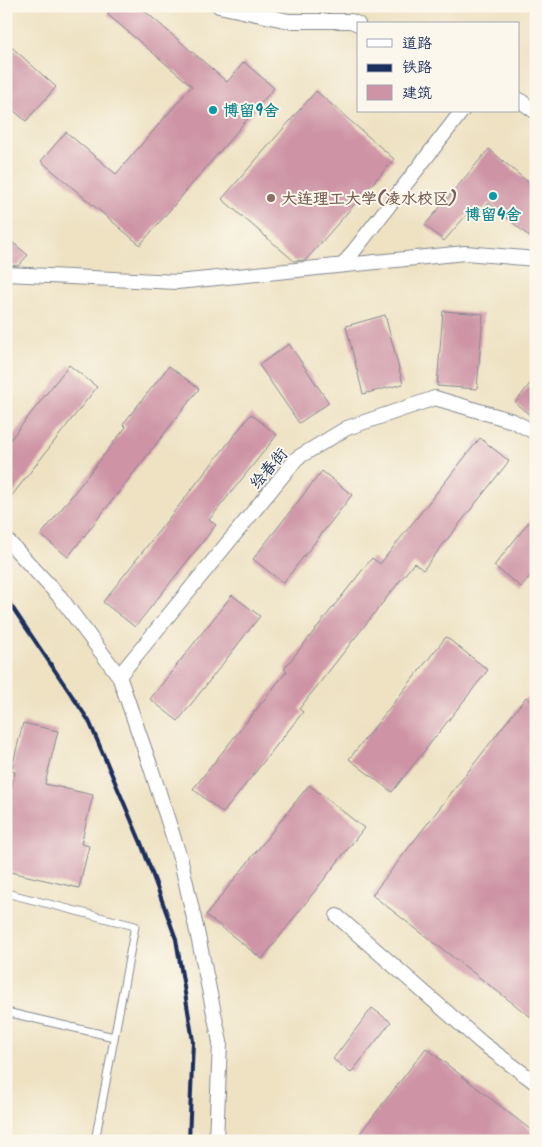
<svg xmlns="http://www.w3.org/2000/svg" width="542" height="1147" font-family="Kalam,'LXGW WenKai TC',sans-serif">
  <rect width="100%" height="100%" fill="#fbf7ec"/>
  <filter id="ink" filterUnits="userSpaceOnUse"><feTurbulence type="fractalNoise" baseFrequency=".02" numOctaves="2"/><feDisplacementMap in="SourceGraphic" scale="10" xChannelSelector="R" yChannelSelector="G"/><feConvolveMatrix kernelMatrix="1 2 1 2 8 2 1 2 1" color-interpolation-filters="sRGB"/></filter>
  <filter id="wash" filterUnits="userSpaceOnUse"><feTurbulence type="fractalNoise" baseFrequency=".0096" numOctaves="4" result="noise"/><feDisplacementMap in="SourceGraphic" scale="20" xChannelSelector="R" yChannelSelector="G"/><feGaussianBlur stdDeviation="1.12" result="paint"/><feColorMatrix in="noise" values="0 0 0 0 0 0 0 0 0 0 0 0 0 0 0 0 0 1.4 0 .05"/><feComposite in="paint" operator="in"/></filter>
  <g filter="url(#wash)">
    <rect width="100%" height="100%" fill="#eee2c3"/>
    <g id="blocks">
      <!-- building -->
      <path fill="#ce94a6" d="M114,6H139L227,82L244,62L274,88L140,245L41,161L66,132L116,174L192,86L107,14Z
        M6,42L56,87L26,121L6,104Z
        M316,91L394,159L306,260L294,261L222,199Z
        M489,149L536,189V242L489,203L476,218L469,212L444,241L425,225Z
        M6,237L28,255L18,266L6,265Z
        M443,311L483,314L477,389L437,386Z
        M385,315L403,384L363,394L346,326Z
        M289,344L329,403L299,423L259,365Z
        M69,365L97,387L6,503V445Z
        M169,366L199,389L68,557L41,535L126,427L123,424Z
        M536,376V420L515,403Z
        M251,414L277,435L209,520L216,525L135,627L103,602Z
        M480,438L509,461L423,570L414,563L299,709L303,712L223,813L193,789L287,671L284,669L372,558L380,564Z
        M322,471L352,495L283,583L253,559Z
        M536,513V569L521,587L494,566Z
        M232,595L260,616L178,721L150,699Z
        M446,637L488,670L392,792L349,759Z
        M526,697L536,705V1021L372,895Z
        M23,723L58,731L45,784L93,795L81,844L89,846L79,888L6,871V810L15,772L11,771Z
        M309,785L364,828L262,959L206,915Z
        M372,1008L391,1022L351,1073L333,1059Z
        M426,1048L536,1134V1141H354Z"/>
    </g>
  </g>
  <g filter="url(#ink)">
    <use href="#blocks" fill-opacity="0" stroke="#848890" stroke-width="1"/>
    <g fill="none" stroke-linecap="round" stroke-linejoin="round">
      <defs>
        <path id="lane" d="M6,893L135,926L95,1141
          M6,1012L114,1037"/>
        <path id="street" d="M219,6L289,21H351L358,24
          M518,99L536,112
          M343,265L462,111
          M6,274L177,282L465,253L536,259
          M6,539L60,597L119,676L150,765L181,861L198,936L220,1042L216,1141
          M119,676L297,458L347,428L435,398L513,421L536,433
          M337,916L482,1043L536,1083"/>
      </defs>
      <!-- lane casing -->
      <use href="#lane" stroke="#848890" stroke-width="9"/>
      <!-- street casing -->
      <use href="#street" stroke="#848890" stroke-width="16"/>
      <!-- lane -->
      <use href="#lane" stroke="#fff" stroke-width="7"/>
      <!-- street -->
      <use href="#street" stroke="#fff" stroke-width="14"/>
      <!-- rail -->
      <path stroke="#1b2f5e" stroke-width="4" d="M6,598L89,721L141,843L176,939L193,1041L189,1141"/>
    </g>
  </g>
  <!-- markers -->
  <g fill="#0f9aa8" stroke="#fbf7ec" stroke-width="2">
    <circle cx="213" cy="110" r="5"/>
    <circle cx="493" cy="196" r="5"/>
  </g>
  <circle fill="#8d6e63" stroke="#fbf7ec" stroke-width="2" cx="271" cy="198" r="5"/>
  <g text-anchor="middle" stroke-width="4" stroke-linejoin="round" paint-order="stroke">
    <!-- culture labels -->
    <g font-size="16" font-weight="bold" fill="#0d838f" stroke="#fbf7ec" text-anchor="start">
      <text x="223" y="116">博留9舍</text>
      <text x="493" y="220" text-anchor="middle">博留4舍</text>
    </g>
    <!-- education labels -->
    <g font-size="16" font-weight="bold" fill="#785e54" stroke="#fbf7ec" text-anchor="start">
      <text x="281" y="204">大连理工大学(凌水校区)</text>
    </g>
    <!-- street labels -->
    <g font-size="16" fill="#1b2f5e" stroke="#fbf7ec">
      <text transform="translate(268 468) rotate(-49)" y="6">绘春街</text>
    </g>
  </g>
  <!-- margin -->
  <rect width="542" height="1147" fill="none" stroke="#fbf7ec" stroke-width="25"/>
  <!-- legend -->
  <rect x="357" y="22" width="162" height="90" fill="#fbf7ec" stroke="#a1a7b3"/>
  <rect x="367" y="39" width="25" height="8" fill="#ffffff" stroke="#a1a7b3"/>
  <text x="402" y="48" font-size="15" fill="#1b2f5e">道路</text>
  <rect x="367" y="64" width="25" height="8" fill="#1b2f5e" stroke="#a1a7b3"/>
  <text x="402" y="72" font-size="15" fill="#1b2f5e">铁路</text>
  <rect x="367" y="85" width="25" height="15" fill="#ce94a6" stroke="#a1a7b3"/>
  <text x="402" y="98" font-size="15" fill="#1b2f5e">建筑</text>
</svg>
